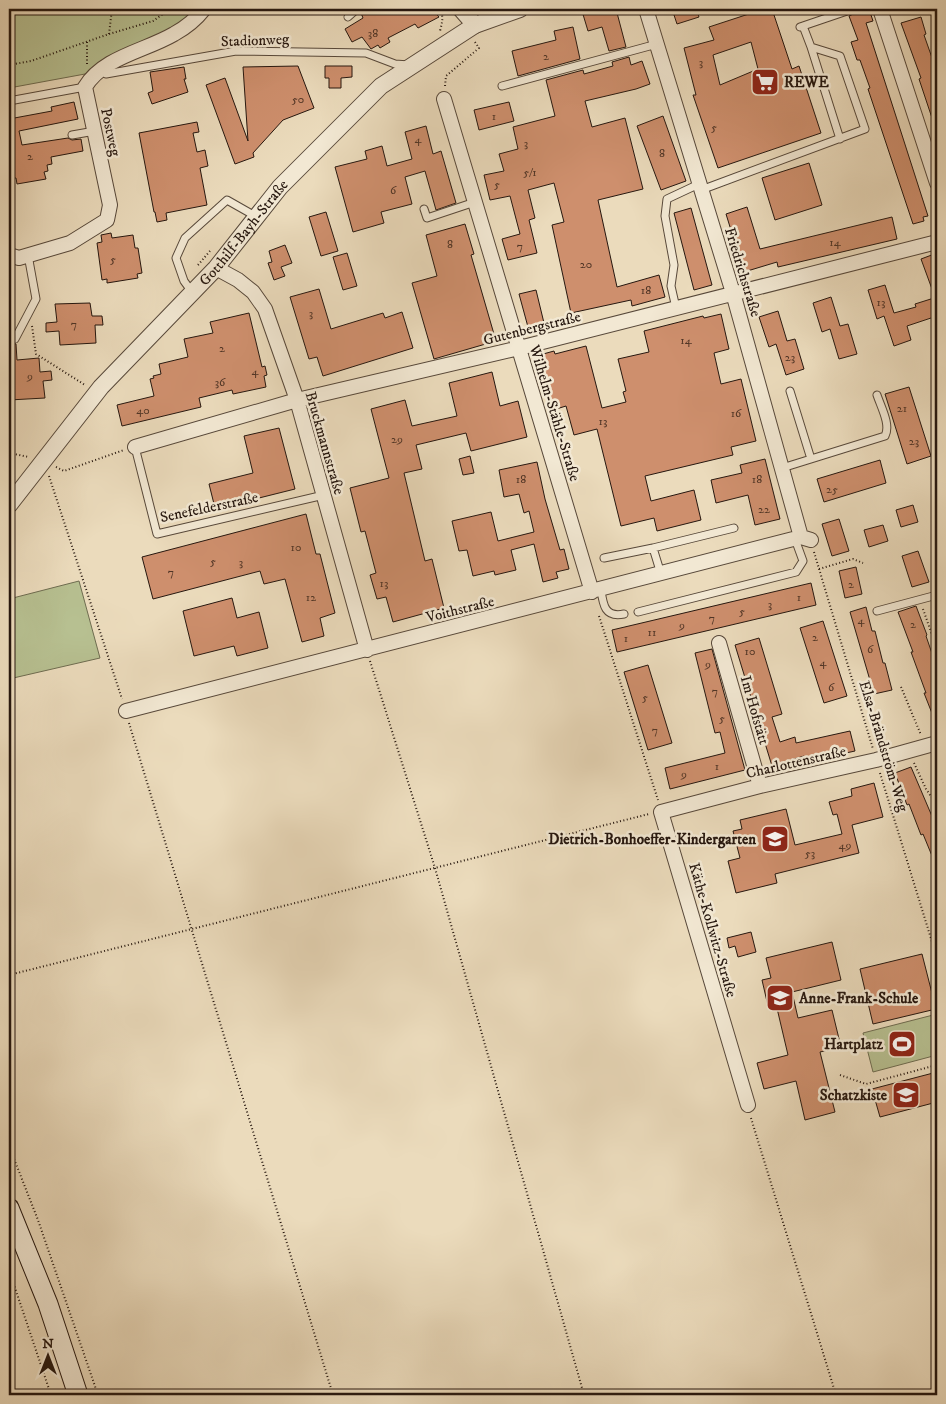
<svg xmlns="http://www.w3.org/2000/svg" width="946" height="1404" font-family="'IM FELL DW Pica',serif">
  <rect width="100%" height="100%" fill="#ebdbbc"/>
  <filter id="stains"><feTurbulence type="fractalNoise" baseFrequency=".004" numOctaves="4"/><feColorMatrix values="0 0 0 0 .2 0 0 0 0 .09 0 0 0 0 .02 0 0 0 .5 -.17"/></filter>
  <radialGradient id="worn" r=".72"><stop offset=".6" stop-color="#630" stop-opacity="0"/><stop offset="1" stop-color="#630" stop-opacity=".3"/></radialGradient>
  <!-- green -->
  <path fill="#b7c091" stroke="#6e6c50" d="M9,9H193L176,31L85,74L9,88Z
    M79,581L100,658L9,679V599Z
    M937,1014V1055L873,1072L863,1033Z"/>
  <!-- building -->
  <path fill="#ce8f6d" stroke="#26170f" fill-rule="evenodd" d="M369,9H432L439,17L418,28L415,24L388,38L390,42L380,48L378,45L371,49L362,37L352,42L345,29L363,18L361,13Z
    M590,9H616L626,47L609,51L602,27L588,31L582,11Z
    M672,9H696L699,17L677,24Z
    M764,9H772L792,69L799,66L821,133L718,168L693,95H696L684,48L714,40L709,27ZM751,42L758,69L720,85L713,55Z
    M864,9H869L873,21L866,23L928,216L923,217L924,221L913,224L868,89L870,88L860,60H857L851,42L858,40L849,16Z
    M921,17L926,34L924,35L937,72V127H935L919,79L921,78L901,23Z
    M573,27L580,59L518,76L512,51L556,40L554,31Z
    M629,57L631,65L642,61L650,84L636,89L585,101L592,127L625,118L643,189L598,200L617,287L659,275L665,297L632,306L631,300L571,313L552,225L564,222L554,183L528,190L535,218L529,220L537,253L508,260L502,239L520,234L510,196L490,200L484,175L504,171L499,154L518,149L513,127L555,116L546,80L583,70L584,74L613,66L612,62Z
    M298,66L314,108L283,120L253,153L254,157L235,164L206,85L225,78L248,141L243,67Z
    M325,66H352V77L341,78V88H329V78H325Z
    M184,67L186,79H184L188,92L152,104L148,93L153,91L150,72Z
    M74,102L78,119L19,131L22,145L68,138L72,140L81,139L83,151L51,157L52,164L47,165L48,171L44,172L46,179L17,184L16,178H14L13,171L9,172V119L52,111L51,107Z
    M509,102L514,121L479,130L474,110Z
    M663,116L686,181L661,190L637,126Z
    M197,122L199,132L193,133L197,152L205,150L208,166L200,168L207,205L166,213L167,220L157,222L155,212H154L139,133Z
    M426,126L433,154L441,151L456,203L436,210L425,171L405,177L412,204L381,212L384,223L353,232L335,167L367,159L365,151L382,146L387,166L412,159L405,132Z
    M809,163L822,205L775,220L762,178Z
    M747,207L760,249L892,217L897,239L778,267L777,262L744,272L726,214Z
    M691,208L712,285L694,290L674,213Z
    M326,212L338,251L321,256L309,217Z
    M465,224L474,254L471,255L496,341L434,359L412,283L437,276L426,235Z
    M111,233L112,238L133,235L135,248H138L142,273L137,274L138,278L107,283V279L102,280L97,243L102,242L101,235Z
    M285,245L292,263L281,267L285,276L274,280L268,263L272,262L269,251Z
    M347,253L357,286L343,290L333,257Z
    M937,253V300H936L921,259Z
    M885,285L894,313L916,307L915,304L934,298L937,308V316L907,326L911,340L894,346L884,316L877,319L868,290Z
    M319,289L331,329L383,313L385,318L402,312L413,348L323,376L317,357L309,359L290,297Z
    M536,290L544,323L528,327L519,294Z
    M831,297L840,326L848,324L857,354L839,359L830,329L822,332L813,303Z
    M90,303L92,316H102L103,325H95L96,343L60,345L59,331L46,332V323L57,322L55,304Z
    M778,311L787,341L795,339L804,369L786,375L776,344L769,347L759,317Z
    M249,313L262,367L265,366L267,375L264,376L266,387L233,394L232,390L199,398L201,407L122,426L117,405L154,396L150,379L154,378L153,376L161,374L159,364L188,357L184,339L213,333L210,322Z
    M721,314L729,349L714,353L721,384L741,379L756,441L731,447L733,455L645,476L651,501L694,490L701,520L657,531L654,518L621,526L597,429L574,435L566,406L553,410L536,356L554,351L555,354L586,346L602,408L626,402L623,392L626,391L618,359L649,352L644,331L703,316L704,318Z
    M9,342L16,344L17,360L39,358L40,372L51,371L52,380L43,381L45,398L9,400Z
    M492,372L500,406L518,401L527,437L471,451L466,433L416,445L422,469L404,473L425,561L432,559L444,608L393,622L386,597L377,599L370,575L376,573L365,531L361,532L350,488L389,478L371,409L405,400L412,426L457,416L449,383Z
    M909,387L931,456L907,464L885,394Z
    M279,428L295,489L243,502L241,498L214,504L209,484L253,473L244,436Z
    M470,456L474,473L463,475L459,459Z
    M765,459L780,519L755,525L748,495L716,503L711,480L742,473L740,465Z
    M880,460L886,483L824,502L817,479Z
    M537,462L545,499L560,550L564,549L569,569L556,572L558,578L543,582L534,544L511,550L516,570L495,575L494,571L473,576L467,550L459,551L452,521L491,512L498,541L534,532L529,511L524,513L519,494L504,497L499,470Z
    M913,505L918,522L901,527L896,510Z
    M306,514L316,554H320L335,613L320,618L324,636L302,642L285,579L264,584L260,571L153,599L142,557Z
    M839,519L849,551L832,556L822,524Z
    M883,525L888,541L869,547L864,530Z
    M918,551L929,582L912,587L902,556Z
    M856,567L862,594L845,598L839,571Z
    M811,583L816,605L617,652L612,630Z
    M232,598L237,618L259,612L268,648L237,656L234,646L194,656L183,611Z
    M916,606L927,635L926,636L937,668V726L924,693H926L911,652H913L898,612Z
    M866,607L872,631H875L883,663H885L892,690L874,694L850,612Z
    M823,621L847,696L824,703L800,628Z
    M759,638L782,714L772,717L780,742L795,737L796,743L850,731L855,751L805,762L804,756L772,766L735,645Z
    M712,649L745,770L670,789L665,768L725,753L720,732L715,733L695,653Z
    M648,665L672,743L648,750L624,672Z
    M911,767L937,828V868L923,834L921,835L909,804L907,805L895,773Z
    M874,783L883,817L852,825L859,853L775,874L777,883L736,893L728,861L740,858L733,831L742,829L740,820L786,809L795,845L842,834L837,814L833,815L829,802L852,796L851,789Z
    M751,932L756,952L738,957L735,946L729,948L727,938Z
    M832,942L841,980L792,992L798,1018L832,1010L841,1047L820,1052L835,1112L805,1120L796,1081L764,1089L757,1063L788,1055L776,1004L768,1006L762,980L771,978L766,958Z
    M922,954L936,1009L873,1024L860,969Z
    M937,1072V1102L880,1117L872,1089Z"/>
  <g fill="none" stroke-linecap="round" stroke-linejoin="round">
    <defs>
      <path id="service" d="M348,17L357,9
        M800,27L853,9
        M811,47L840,139
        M103,67L106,74L236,51L366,53L395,64L409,65
        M502,86L657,44
        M9,101L85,87
        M72,135L95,131
        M701,190L865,129L840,56L811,47L803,26
        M424,209L427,218L475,202
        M192,292L184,281L176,258L185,238L227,200L257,217
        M676,308L671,286L674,265L665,216L667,199L699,184
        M15,339L36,299L28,255
        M790,391L811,459
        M135,447L157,534L324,495
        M782,468L885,436C891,425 881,407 877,395
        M604,558L653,548
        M661,574L653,548L734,528
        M601,590C603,605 605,618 624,614
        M877,611L937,595
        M638,612L796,572L803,561L795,539"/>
      <path id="minor" d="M646,9L733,293L801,537L811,540
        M880,9L937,183
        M444,99L592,592
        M9,255L19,258L70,243L107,220L110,205L85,87C103,57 145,51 174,34C185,28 197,18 204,9
        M216,268L238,280L253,292L265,309L297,400L367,650
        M135,447L297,400L519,348L937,242
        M719,643L760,786
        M126,711L801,537
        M748,1105L661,812L760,786L876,760L937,743"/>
      <g id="tertiary">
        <path d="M461,9L475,25"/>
        <path id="s1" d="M9,505L101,387L216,268L280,187L381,86L475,25L520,9"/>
      </g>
      <path id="secondary" d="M9,1208L48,1304L78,1395"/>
    </defs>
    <!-- service casing -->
    <use href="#service" stroke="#57483a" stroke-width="9"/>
    <!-- minor casing -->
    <use href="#minor" stroke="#57483a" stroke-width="16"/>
    <!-- tertiary casing -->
    <use href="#tertiary" stroke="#57483a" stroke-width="18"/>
    <!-- secondary casing -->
    <use href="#secondary" stroke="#26170f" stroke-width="21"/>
    <!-- path -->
    <path stroke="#26170f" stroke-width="2" stroke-dasharray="1 2.5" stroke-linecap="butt" d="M440,9C444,17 442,23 440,31
      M109,34L112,9
      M87,42V65
      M9,65L31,61L109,34L153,21L170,9
      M445,86L446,76L479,48L475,42
      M198,265L210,251
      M32,326L36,354L85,385
      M9,453L29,457
      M56,467L64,471L124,450
      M49,476L122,699
      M936,539H937
      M814,552L873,749
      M819,569L853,559L863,563
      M923,609L937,649
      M599,616L658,800
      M370,661L435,868L584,1395
      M901,687L921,735
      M129,723L333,1395
      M914,763L926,789L937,805
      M880,773L937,958
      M9,975L649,814
      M840,1075L866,1084L937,1065
      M751,1118L836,1395
      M9,1146L38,1220L98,1395
      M9,1270L51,1395"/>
    <!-- service -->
    <use href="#service" stroke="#f2e8d3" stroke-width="7"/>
    <!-- minor -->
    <use href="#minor" stroke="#f2e8d3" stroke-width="14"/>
    <!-- tertiary -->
    <use href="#tertiary" stroke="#f2e8d3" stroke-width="16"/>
    <!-- secondary -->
    <use href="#secondary" stroke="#f2e8d3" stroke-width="19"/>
  </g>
  <!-- icons -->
  <defs>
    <symbol id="supermarket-square" viewBox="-11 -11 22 22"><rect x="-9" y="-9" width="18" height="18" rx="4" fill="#8f2418" stroke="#f2e8d3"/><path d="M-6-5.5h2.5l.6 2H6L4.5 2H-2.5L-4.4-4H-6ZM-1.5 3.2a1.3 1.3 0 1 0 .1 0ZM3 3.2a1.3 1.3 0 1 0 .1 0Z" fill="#fff"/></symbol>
    <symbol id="school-square" viewBox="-11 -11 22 22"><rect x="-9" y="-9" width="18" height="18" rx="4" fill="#8f2418" stroke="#f2e8d3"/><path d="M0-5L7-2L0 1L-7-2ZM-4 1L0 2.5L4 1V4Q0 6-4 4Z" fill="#fff"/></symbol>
    <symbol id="stadium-square" viewBox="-11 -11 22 22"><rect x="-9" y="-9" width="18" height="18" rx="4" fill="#8f2418" stroke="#f2e8d3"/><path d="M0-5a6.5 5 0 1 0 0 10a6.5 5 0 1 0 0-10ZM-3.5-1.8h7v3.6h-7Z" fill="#fff"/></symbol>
  </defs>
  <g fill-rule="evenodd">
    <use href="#supermarket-square" x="749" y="66" width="32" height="32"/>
    <use href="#school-square" x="759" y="823" width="32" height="32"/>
    <use href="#school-square" x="764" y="982" width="32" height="32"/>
    <use href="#stadium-square" x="886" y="1028" width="32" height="32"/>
    <use href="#school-square" x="890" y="1079" width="32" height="32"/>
  </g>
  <g text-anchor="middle" stroke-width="5" stroke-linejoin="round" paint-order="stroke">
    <!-- number labels -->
    <g font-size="12" fill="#503526">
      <text x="373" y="37">38</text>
      <text x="546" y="60">2</text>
      <text x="701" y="66">3</text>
      <text x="298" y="103">50</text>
      <text x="494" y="120">1</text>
      <text x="714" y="131">5</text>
      <text x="418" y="143">4</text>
      <text x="526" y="147">3</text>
      <text x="662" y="157">8</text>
      <text x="30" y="160">2</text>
      <text x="530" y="176">5/1</text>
      <text x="497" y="188">5</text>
      <text x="393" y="194">6</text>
      <text x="835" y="246">14</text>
      <text x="450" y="248">8</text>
      <text x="520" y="250">7</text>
      <text x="113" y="263">5</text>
      <text x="586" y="268">20</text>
      <text x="646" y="294">18</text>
      <text x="881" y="306">13</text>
      <text x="311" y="317">3</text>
      <text x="74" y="328">7</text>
      <text x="686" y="344">14</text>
      <text x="222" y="352">2</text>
      <text x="790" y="361">23</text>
      <text x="255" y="375">4</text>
      <text x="30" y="380">9</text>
      <text x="220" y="386">36</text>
      <text x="902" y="412">21</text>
      <text x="143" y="414">40</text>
      <text x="736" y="417">16</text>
      <text x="603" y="425">13</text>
      <text x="397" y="443">29</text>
      <text x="914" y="445">23</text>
      <text x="521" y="483">18</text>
      <text x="757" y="483">18</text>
      <text x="832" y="493">25</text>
      <text x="764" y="513">22</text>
      <text x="296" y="551">10</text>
      <text x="213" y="565">5</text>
      <text x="241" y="566">3</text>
      <text x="171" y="576">7</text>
      <text x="384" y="587">13</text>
      <text x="851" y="588">2</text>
      <text x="311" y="601">12</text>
      <text x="799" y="601">1</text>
      <text x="770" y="608">3</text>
      <text x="742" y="615">5</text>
      <text x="712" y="622">7</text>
      <text x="861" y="624">4</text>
      <text x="913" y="628">2</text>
      <text x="682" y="629">9</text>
      <text x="652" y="636">11</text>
      <text x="815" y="641">2</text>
      <text x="626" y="642">1</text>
      <text x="870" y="653">6</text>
      <text x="750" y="655">10</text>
      <text x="823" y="666">4</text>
      <text x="708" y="668">9</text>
      <text x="831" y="691">6</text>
      <text x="715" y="695">7</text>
      <text x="645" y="701">5</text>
      <text x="722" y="722">5</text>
      <text x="655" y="734">7</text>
      <text x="717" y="770">1</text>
      <text x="684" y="778">9</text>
      <text x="845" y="849">49</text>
      <text x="810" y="857">53</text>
    </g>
    <!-- street labels -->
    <g font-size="15" fill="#26170f" stroke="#f2e8d3">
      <text transform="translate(255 40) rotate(-2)" y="5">Stadionweg</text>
      <text transform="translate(111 132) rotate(78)" y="5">Postweg</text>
      <text dy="5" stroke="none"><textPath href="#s1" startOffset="360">Gotthilf-Bayh-Straße</textPath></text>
      <text transform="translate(743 272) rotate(73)" y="5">Friedrichstraße</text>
      <text transform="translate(532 328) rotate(-14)" y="5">Gutenbergstraße</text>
      <text transform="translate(555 413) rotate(73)" y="5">Wilhelm-Stähle-Straße</text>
      <text transform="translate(325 443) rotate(74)" y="5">Bruckmannstraße</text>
      <text transform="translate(209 507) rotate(-12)" y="5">Senefelderstraße</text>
      <text transform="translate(460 609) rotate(-14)" y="5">Voithstraße</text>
      <text transform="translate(755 710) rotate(74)" y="5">Im Hofstätt</text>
      <text transform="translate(884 746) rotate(73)" y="5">Elsa-Brändström-Weg</text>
      <text transform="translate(796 762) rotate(-13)" y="5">Charlottenstraße</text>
      <text transform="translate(713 930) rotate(74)" y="5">Käthe-Kollwitz-Straße</text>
    </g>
    <!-- poi labels -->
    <g font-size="15" font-weight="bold" fill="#26170f" stroke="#f2e8d3" text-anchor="end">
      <text x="784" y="87" text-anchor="start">REWE</text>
      <text x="756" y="844">Dietrich-Bonhoeffer-Kindergarten</text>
      <text x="799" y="1003" text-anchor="start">Anne-Frank-Schule</text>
      <text x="883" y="1049">Hartplatz</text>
      <text x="887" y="1100">Schatzkiste</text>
    </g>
  </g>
  <!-- margin -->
  <rect width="946" height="1404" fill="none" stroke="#ebdbbc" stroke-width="30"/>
  <rect x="10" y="10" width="926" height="1384" fill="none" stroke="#26170f" stroke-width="2.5"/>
  <rect x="15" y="15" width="916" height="1374" fill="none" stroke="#26170f"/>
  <!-- north arrow -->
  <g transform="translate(48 1356)" stroke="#f2e8d3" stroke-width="4" paint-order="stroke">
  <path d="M0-4L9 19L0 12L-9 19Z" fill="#26170f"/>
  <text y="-8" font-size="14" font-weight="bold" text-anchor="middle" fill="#26170f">N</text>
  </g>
  <rect width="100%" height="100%" filter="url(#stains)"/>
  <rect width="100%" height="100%" fill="url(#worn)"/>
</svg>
